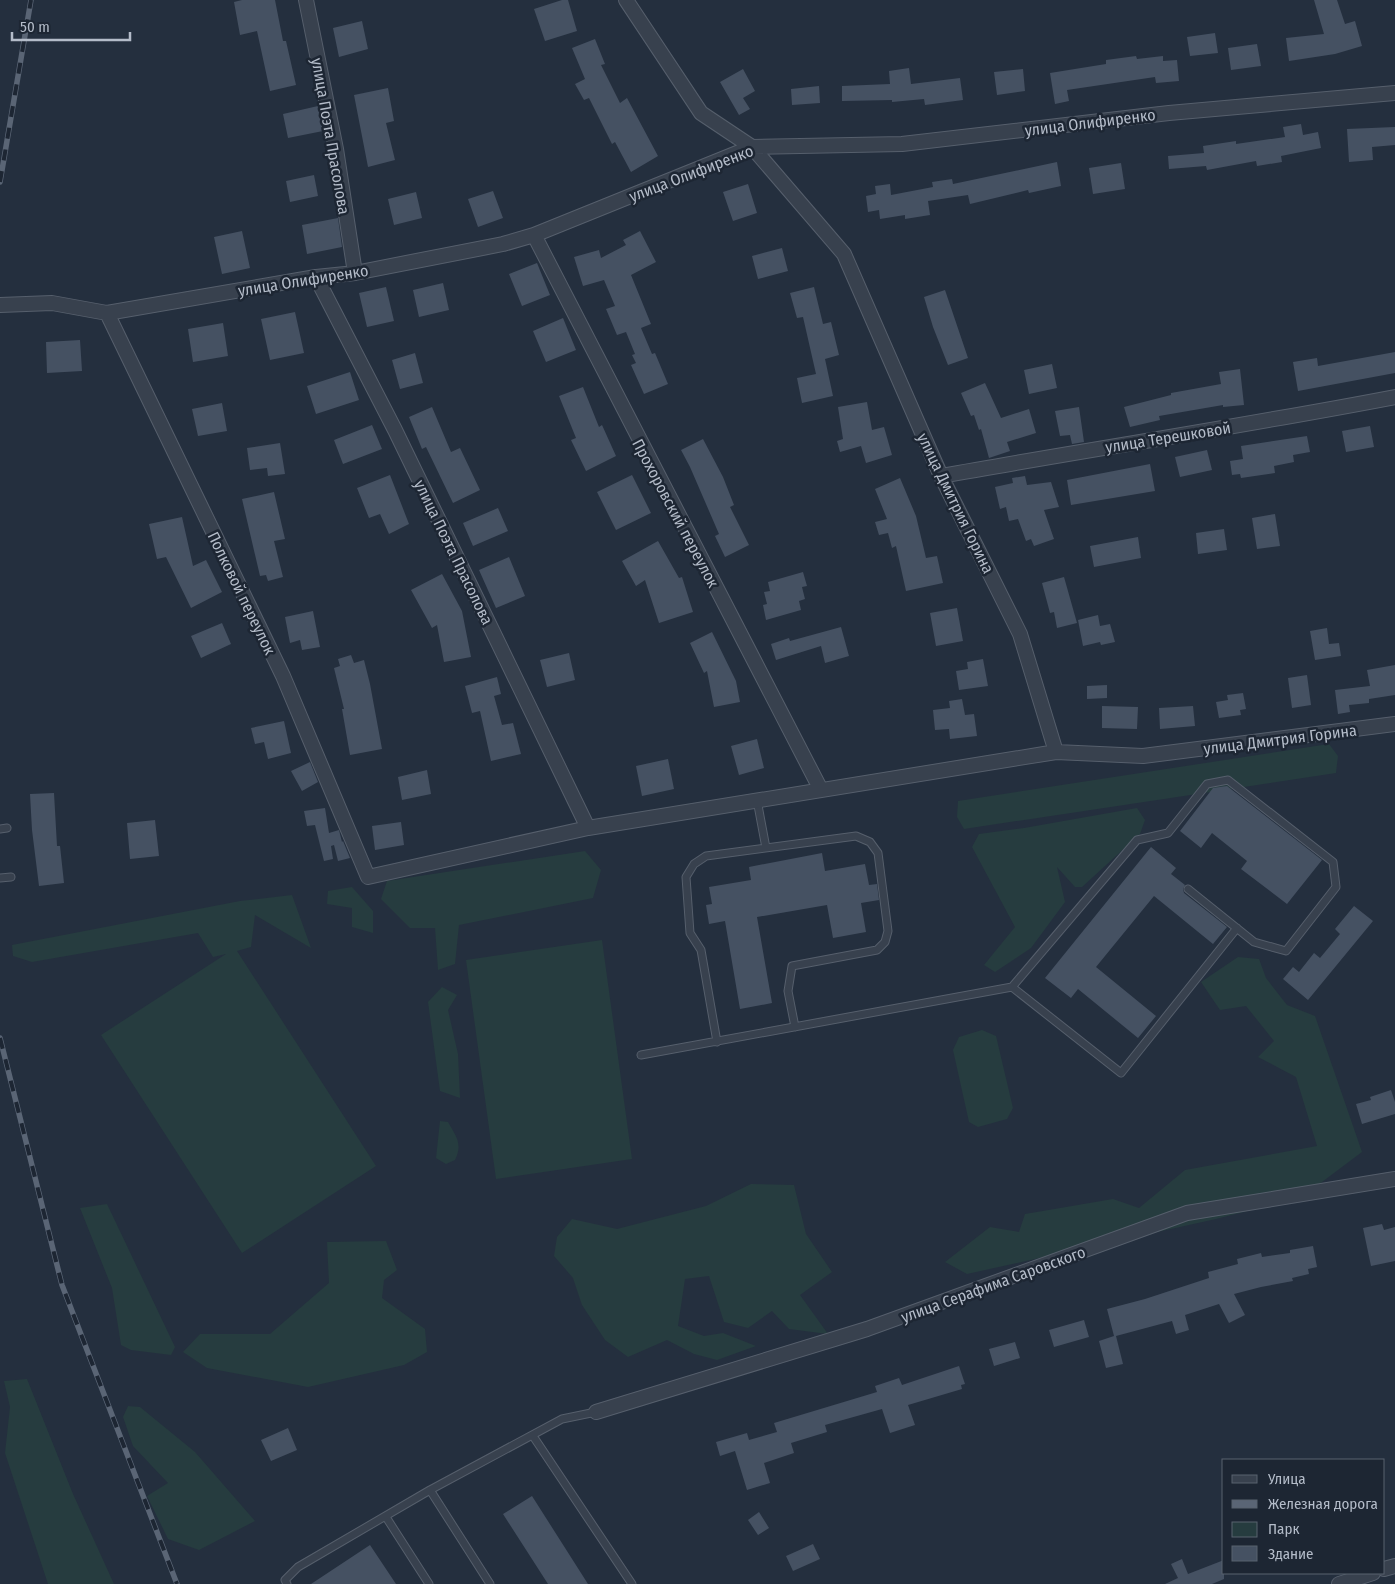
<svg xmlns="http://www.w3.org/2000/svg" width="1395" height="1584" font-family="'Fira Sans Condensed',sans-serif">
  <rect width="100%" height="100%" fill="#242f3e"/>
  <!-- green -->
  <path fill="#263c3f" d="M1329,744L1338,756L1336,773L964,829L957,817L958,801Z
    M1137,808L1145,820L1140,834L1082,887H1075L1057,867L1065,902L1031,948L995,972L984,965L1015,927L972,847L979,834L1024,828Z
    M585,851L601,870L593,898L459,925L455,964L438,970L435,928H410L381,899L387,881Z
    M352,887L373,911V933L352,927V908L327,904L328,891Z
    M292,895L311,948L255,915L251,947L237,951L376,1166L242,1253L101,1035L226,954L213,957L198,933L32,962L13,956L12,945L240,901Z
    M602,940L632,1159L496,1179L466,960Z
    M1238,957L1259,959L1266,978L1287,1005L1315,1016L1362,1152L1302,1197L1216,1219L967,1274L945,1262L990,1227L1019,1232L1025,1214L1113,1199L1139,1208L1185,1170L1317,1146L1296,1077L1258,1057L1274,1041L1246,1006L1220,1010L1201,982Z
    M442,987L457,995L448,1010L458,1054L460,1098L440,1091L428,1002Z
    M982,1030L996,1036L1013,1108L1007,1119L978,1127L969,1122L953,1050L959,1037Z
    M440,1121L448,1122C456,1136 463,1144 455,1160L446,1164L436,1158Z
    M751,1184L794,1185L806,1234L832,1272L800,1295L828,1334L789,1329L772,1311L748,1328L724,1322L709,1276L685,1279L678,1326L704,1336L723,1333L756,1346L717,1360L694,1354L667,1340L628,1357L605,1340L582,1305L573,1278L554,1256L557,1237L572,1219L617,1229L706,1206Z
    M107,1204L175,1347L171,1355L131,1350L121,1345L112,1288L80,1208Z
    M386,1241L397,1270L384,1280L382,1298L425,1329L427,1352L404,1365L308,1387L207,1368L183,1352L200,1334H270L329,1283L327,1242Z
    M27,1379L73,1494L114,1584H48L5,1453L10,1407L4,1381Z
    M128,1406L140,1407L195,1452L255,1521L199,1550L168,1539L147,1496L168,1483L133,1446L123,1417Z"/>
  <!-- building -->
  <path fill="#455162" d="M242,0H275L283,41H286L296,85L270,91L257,31L240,35L234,2Z
    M562,0H568L577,31L545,41L534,9Z
    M1314,0H1337L1345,24L1355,21L1362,46L1335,54L1289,61L1286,38L1324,34Z
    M362,21L368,49L339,57L333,28Z
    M1215,33L1218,53L1190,56L1187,37Z
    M595,39L605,64L601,65L620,103L627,98L658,156L631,172L615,142L612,144L589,98L584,100L575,84L585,79L572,48Z
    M1257,44L1261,66L1231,70L1228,48Z
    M1136,56L1137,59L1163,56V61L1177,60L1179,81L1156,83L1155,77L1067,90L1069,101L1055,104L1050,73L1106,64V60Z
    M909,68L911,84L960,78L963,100L925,105L924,99L892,102V100L842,101V86L890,84L889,71Z
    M743,69L755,91L743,98L750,109L739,115L720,82Z
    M1023,69L1025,91L997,95L994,72Z
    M819,86L820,103L792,105L791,89Z
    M388,88L394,121L386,123L395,160L368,167L354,95Z
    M318,106L323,131L288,138L283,114Z
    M1301,124L1303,135L1318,132L1321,148L1281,156L1282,162L1257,166L1256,161L1207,170L1206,166L1169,169L1168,156L1204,153L1203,146L1236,141V144L1285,137L1283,127Z
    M1395,127V145L1372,147L1373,160L1349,162L1347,129Z
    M1057,162L1061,186L1029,193L1028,190L970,204L968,195L928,201L930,215L905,219V215L880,219L879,210L868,212L866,196L876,194L875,186L890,184L891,195L933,187L932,182L952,179L953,184Z
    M1121,163L1125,189L1093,194L1089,168Z
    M314,175L318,196L290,202L286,181Z
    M748,184L757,213L733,221L723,192Z
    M493,191L503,218L478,227L468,199Z
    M416,192L422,218L394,225L388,199Z
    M338,218L342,247L307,254L302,225Z
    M242,231L250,268L222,274L214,237Z
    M640,231L656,262L631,275L651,324L641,328L652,354L655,353L668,384L644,394L631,365L636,363L632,355L635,354L626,332L617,335L606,309L615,306L604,280L583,286L574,257L599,250L601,258L626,245L623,240Z
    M782,248L788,271L758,279L752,256Z
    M537,263L550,295L522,306L509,274Z
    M443,283L449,310L419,317L413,290Z
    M386,287L394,321L367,327L359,293Z
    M814,287L823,324L831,322L839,355L825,359L833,396L802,403L797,378L816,374L803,317L797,318L790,293Z
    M945,290L968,358L948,365L933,327L924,297Z
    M295,312L304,353L270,360L261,319Z
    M563,318L576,350L546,362L533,331Z
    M223,323L228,356L193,362L188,329Z
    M80,340L82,371L47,373L46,342Z
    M1395,352V373L1298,391L1293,362L1317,358L1318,366Z
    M415,353L423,383L400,389L392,360Z
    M1052,364L1057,388L1029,394L1024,370Z
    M1240,369L1244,405L1223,407V405L1159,416L1160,420L1130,427L1124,407L1171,395V393L1221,384L1219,372Z
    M350,372L359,400L316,414L307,386Z
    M985,383L1001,418L1029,409L1036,433L1007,442L1010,451L989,458L981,429L979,430L974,415L971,416L961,393Z
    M583,387L599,427L602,425L616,456L586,471L571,440L576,438L559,396Z
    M867,402L872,430L884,427L892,455L866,463L861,446L840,452L837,441L843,439L838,407Z
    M222,403L227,431L198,436L192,409Z
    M432,407L451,452L460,448L480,490L453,503L426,447L422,449L409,417Z
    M1079,407L1084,442L1072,444L1070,435L1060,436L1055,411Z
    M372,425L382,449L343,464L334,440Z
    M1370,426L1374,447L1346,452L1342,431Z
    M1307,436L1310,452L1293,455L1294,462L1274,466L1275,473L1241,478L1240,474L1232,475L1230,461L1243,459L1241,446Z
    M703,439L723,477L734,505L730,507L749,545L725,557L715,536L719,534L690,467L681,450Z
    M280,443L285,474L268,476L267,468L250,470L247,448Z
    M1207,450L1212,470L1180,477L1175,457Z
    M1150,464L1155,491L1071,505L1067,480Z
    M390,475L409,524L389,534L380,514L369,518L357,488Z
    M632,475L651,513L616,530L597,492Z
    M1025,476L1027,485L1051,482L1059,507L1044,510L1054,539L1034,546L1031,539L1026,541L1018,519L1009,521L1006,507L1000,509L995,487L1013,483L1012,478Z
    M900,478L916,516L926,558L937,556L943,583L906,591L896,546L892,548L888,533L879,535L875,522L887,519L875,489Z
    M274,492L285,539L274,541L283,577L268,581L266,575L260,576L242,499Z
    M498,508L508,531L473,546L463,523Z
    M1275,514L1280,546L1257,549L1252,518Z
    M182,517L193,566L206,560L222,592L191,608L166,557L157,559L149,524Z
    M1224,529L1227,550L1198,554L1196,533Z
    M1138,537L1141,558L1094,567L1090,546Z
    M658,541L679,578L682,577L693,612L659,623L645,580L636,586L622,561Z
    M509,557L525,596L496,608L479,570Z
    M803,572L807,586L802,587L805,599L799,601L801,610L766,620L763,605L767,604L764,592L770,591L768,582Z
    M442,574L462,611L471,657L444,662L437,625L432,628L411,590Z
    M1064,577L1077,623L1057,628L1054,612L1050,613L1042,583Z
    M957,608L963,641L936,646L930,613Z
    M313,611L320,647L302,650L300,640L290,643L285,617Z
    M1098,615L1100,626L1110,624L1115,642L1101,645L1100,642L1083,646L1078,620Z
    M222,623L231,644L201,658L191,636Z
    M841,627L849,656L825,663L821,646L776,660L771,644L789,638L790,641Z
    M1327,628L1329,644L1339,643L1341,656L1315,660L1310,631Z
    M712,632L736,681L740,702L714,707L707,671L704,673L690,643Z
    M569,653L575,680L547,687L540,660Z
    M351,655L354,663L364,660L370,684L382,749L350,755L342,709H344L334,668L340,666L338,659Z
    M983,659L988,686L959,690L956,671L968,669L967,662Z
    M1395,665V695L1369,699V703L1349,705L1350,712L1338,714L1335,690L1370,686L1367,670Z
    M1307,675L1311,705L1292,708L1288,678Z
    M497,677L501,694L494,696L502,725L513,723L521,754L491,761L480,711L472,713L465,686Z
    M1107,685V698L1087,699V686Z
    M1243,693L1246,709L1240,710L1241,715L1219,718L1216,702L1228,700L1227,695Z
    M962,699L965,715L974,714L977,736L950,739L949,729L935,730L933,710L950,708L949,701Z
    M1102,706L1138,707L1137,729L1102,728Z
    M1193,706L1195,726L1160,729L1159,708Z
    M284,721L291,753L268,759L264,742L255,744L251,728Z
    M757,739L764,768L739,775L731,746Z
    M668,759L674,789L642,796L636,766Z
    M310,762L318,782L302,791L291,771Z
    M427,770L431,794L402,800L398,777Z
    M1227,786L1322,860L1287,904L1241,869L1247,861L1212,833L1201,848L1180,831L1213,788Z
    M54,793L57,846H60L64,883L39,886L32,830L30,794Z
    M325,808L329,833L339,830L342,842L343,841L350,858L338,861L334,845L331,846L333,859L324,861L315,825L307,826L304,811Z
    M155,820L159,856L130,859L127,823Z
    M401,822L404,845L375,850L372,826Z
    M1151,847L1176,868L1171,874L1185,885L1183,889L1184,893L1227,927L1213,944L1154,896L1096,967L1156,1016L1138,1038L1078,989L1071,998L1045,978Z
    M822,853L825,871L865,864L869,885L877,884L879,900L861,903L866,932L833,938L827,905L757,917L772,1003L740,1009L725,921L709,924L706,905L712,904L709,887L751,880L749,867Z
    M1354,906L1373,921L1308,1000L1283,979L1293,967L1299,972L1314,953L1320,958L1340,934L1335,929Z
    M1391,1090L1395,1102V1114L1362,1124L1356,1104L1371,1100L1370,1097Z
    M1382,1224L1384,1230L1395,1227V1261L1371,1266L1363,1228Z
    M1313,1246L1317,1267L1308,1269L1309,1274L1292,1278L1293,1281L1261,1287L1234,1294L1245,1315L1229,1323L1219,1304L1185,1315L1189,1330L1176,1334L1172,1321L1116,1336L1123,1364L1106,1368L1099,1341L1114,1336L1107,1309L1145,1299L1209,1278L1208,1272L1238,1264L1237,1259L1261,1253L1262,1257L1290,1253V1250Z
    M1084,1320L1089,1337L1054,1347L1049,1330Z
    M1015,1342L1020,1358L994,1366L989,1349Z
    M959,1366L965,1384L961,1385L962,1389L908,1405L915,1425L890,1433L882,1409L825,1425L827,1432L791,1443L794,1453L764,1463L770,1483L747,1490L735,1451L720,1456L716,1442L747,1433L749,1440L777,1432L774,1423L877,1392L875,1386L899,1378L902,1385Z
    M288,1428L297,1450L271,1461L261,1440Z
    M532,1496L588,1584H548L503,1514Z
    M759,1512L769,1528L758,1535L748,1520Z
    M813,1544L820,1559L793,1571L786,1556Z
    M370,1545L396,1584H311Z
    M1182,1559L1188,1574L1224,1560V1579L1212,1584H1165L1178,1578L1171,1564Z"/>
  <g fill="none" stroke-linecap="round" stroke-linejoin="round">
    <defs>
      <path id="service" d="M757,800L766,848
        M0,829L7,828
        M0,878L11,877
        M1012,987L1121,1073L1237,928
        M717,1042L701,950L690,933L686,877L694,864L706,856L856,836L870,842L878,853L888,931L885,942L877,950L792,966L788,991L795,1027
        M641,1055L1012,987L1137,840L1168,833L1207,784L1228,780L1333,862L1336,887L1286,951L1254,942L1188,889
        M533,1436L632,1584
        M430,1490L490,1584
        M386,1517L429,1584
        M287,1584L285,1580L298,1567L430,1490L562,1419L596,1412"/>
      <path id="minor" d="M306,0L336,149L355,273
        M626,0L701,113L752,147L844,254L941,476L1020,634L1056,752L1143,756L1395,724
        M534,235L821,790
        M316,277L395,430L588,828
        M0,305L52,303L107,313L316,277L355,273L503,244L534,235L752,147L902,144L1169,113L1395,93
        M107,313L283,676L368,877L588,828L1056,752
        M941,476C1092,449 1244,426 1395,397
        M596,1412L867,1329L1187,1213L1395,1179
        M1384,1569L1395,1566
        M1339,1584L1373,1573"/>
    </defs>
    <!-- service casing -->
    <use href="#service" stroke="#565f6c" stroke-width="9"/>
    <!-- minor casing -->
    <use href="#minor" stroke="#565f6c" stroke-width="16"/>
    <!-- service -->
    <use href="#service" stroke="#38414e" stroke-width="7"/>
    <!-- minor -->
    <use href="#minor" stroke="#38414e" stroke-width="14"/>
    <defs>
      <path id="rail" d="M0,182L31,0
        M0,1038L62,1285L177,1584"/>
    </defs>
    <!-- rail casing -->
    <use href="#rail" stroke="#5a6575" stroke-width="5.5"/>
    <!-- rail -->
    <use href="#rail" stroke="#1d2633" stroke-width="4" stroke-dasharray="11" stroke-linecap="butt"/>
  </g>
  <g text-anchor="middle" stroke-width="5" stroke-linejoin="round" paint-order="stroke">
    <!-- street labels -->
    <g font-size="16" fill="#b4bcc9" stroke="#1d2633">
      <text transform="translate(1090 122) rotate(-7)" y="6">улица Олифиренко</text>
      <text transform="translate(331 136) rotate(80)" y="6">улица Поэта Прасолова</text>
      <text transform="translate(691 173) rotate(-21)" y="6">улица Олифиренко</text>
      <text transform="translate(303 280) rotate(-9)" y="6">улица Олифиренко</text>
      <text transform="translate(1168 437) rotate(-9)" y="6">улица Терешковой</text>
      <text transform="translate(956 503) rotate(64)" y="6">улица Дмитрия Горина</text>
      <text transform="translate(676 513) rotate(62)" y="6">Прохоровский переулок</text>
      <text transform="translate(454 552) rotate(64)" y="6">улица Поэта Прасолова</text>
      <text transform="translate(242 593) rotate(64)" y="6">Полковой переулок</text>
      <text transform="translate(1280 739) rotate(-7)" y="6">улица Дмитрия Горина</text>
      <text transform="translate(993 1284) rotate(-20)" y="6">улица Серафима Саровского</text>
    </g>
  </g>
  <!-- legend -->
  <rect x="1222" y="1459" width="162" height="115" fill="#1d2633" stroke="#59626f"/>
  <rect x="1232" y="1475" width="25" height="8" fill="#38414e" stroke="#59626f"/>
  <text x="1268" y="1484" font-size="15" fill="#b4bcc9">Улица</text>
  <rect x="1232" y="1500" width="25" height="8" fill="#5a6575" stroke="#59626f"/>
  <text x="1268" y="1509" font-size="15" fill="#b4bcc9">Железная дорога</text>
  <rect x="1232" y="1522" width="25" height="15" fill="#263c3f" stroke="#59626f"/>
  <text x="1268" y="1534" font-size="15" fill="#b4bcc9">Парк</text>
  <rect x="1232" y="1546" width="25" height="15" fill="#455162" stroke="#59626f"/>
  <text x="1268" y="1559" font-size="15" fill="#b4bcc9">Здание</text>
  <!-- scale -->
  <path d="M12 32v8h118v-8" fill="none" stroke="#b4bcc9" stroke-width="2.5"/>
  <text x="20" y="32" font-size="15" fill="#b4bcc9" stroke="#1d2633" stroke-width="4" paint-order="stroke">50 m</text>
</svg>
